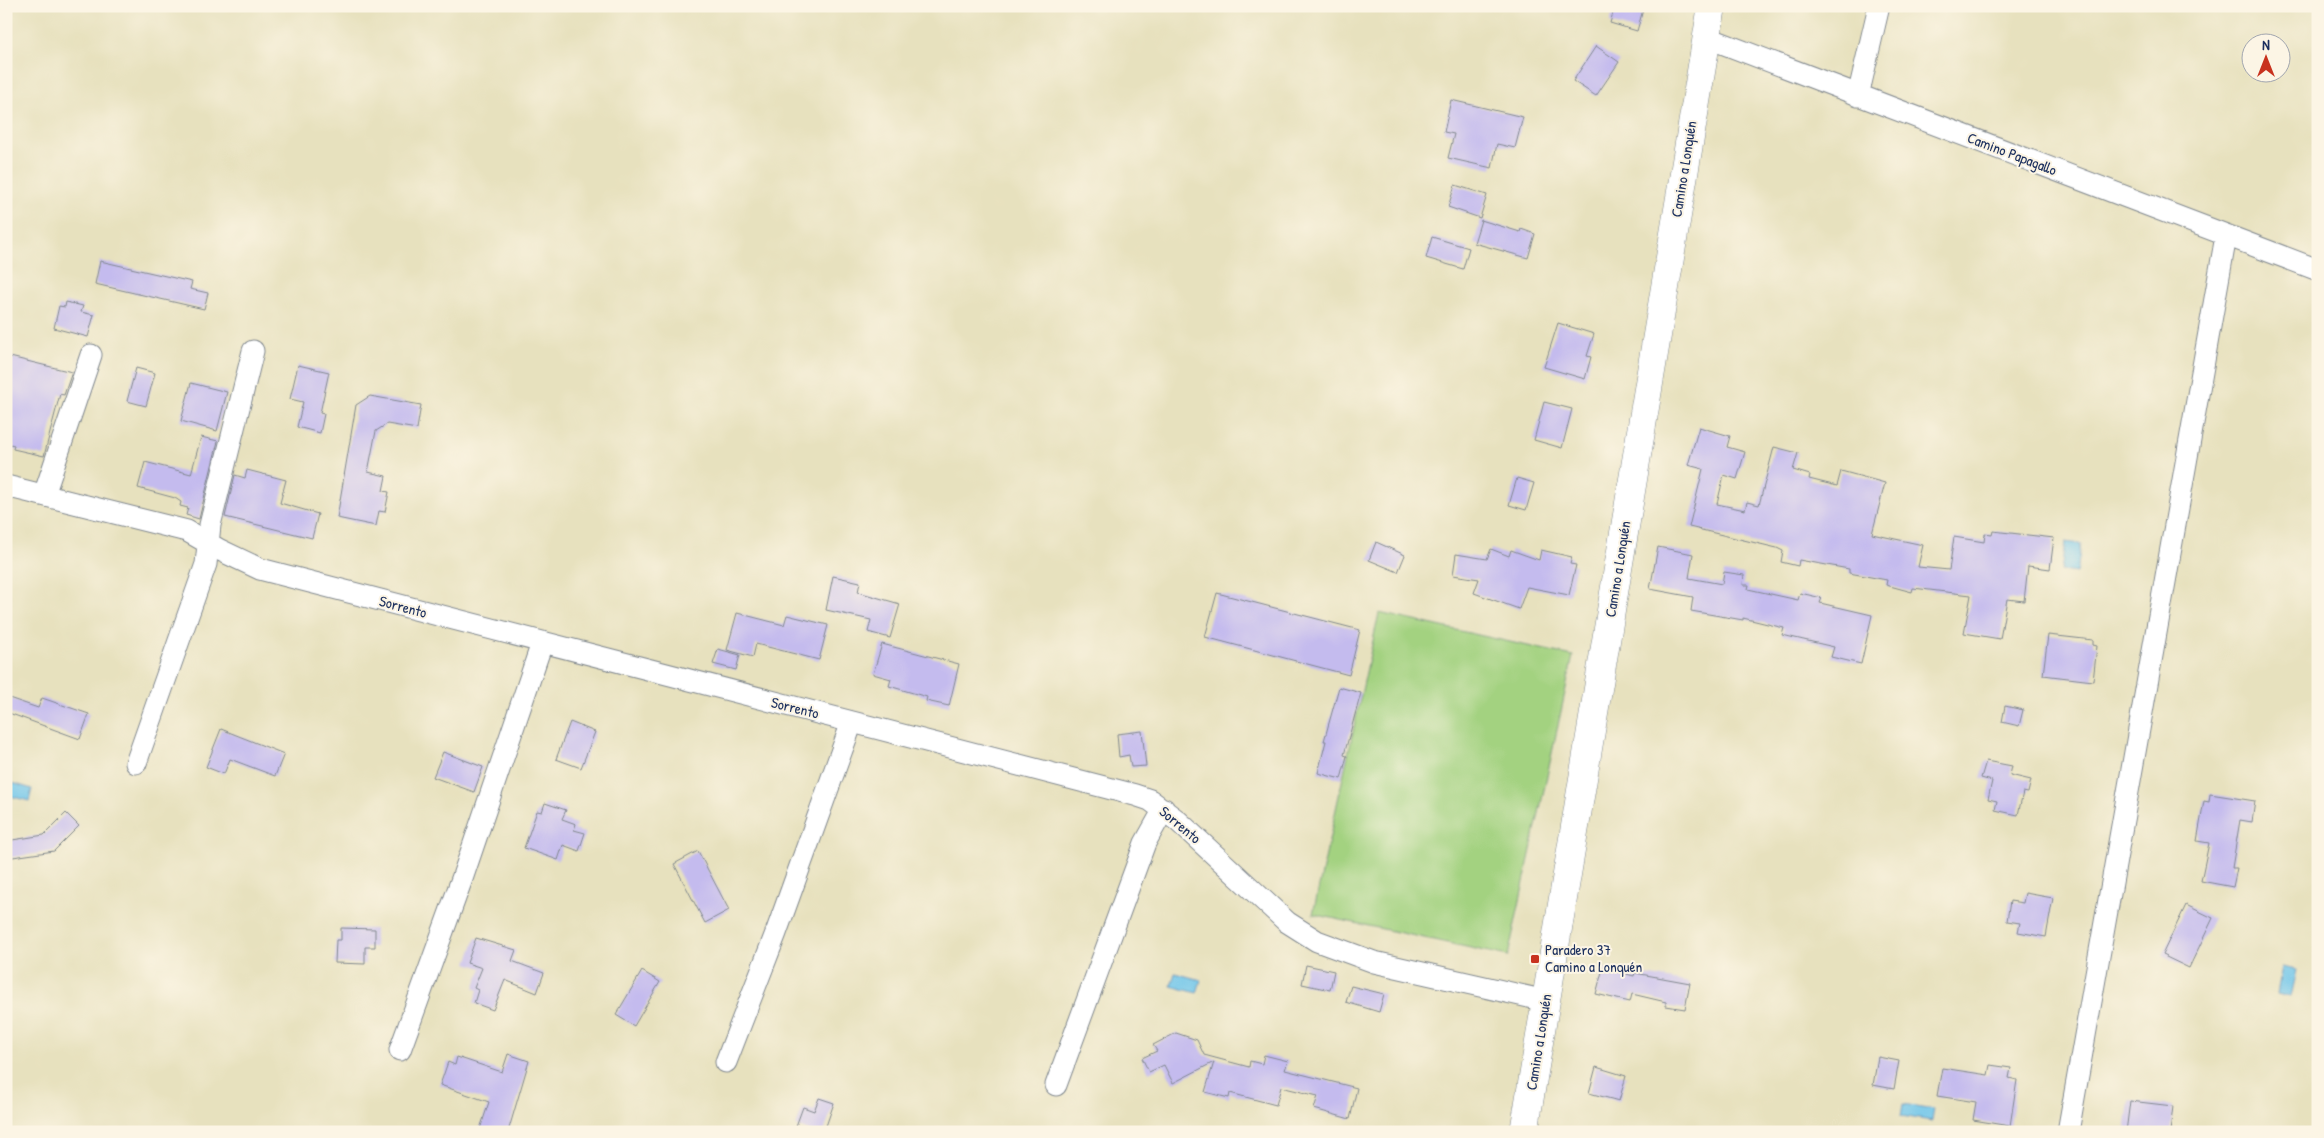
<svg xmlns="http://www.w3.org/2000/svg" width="2324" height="1138" font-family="'Patrick Hand',sans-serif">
  <rect width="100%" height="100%" fill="#fcf5e5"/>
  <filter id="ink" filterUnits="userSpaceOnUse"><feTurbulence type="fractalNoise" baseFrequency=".02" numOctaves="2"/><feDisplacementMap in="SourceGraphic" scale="10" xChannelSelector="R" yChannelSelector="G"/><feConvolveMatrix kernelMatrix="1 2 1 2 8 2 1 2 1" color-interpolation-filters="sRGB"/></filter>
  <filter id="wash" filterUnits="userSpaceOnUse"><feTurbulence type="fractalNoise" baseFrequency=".0096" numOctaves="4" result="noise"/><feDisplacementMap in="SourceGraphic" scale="20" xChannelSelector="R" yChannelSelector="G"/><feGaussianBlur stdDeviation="1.12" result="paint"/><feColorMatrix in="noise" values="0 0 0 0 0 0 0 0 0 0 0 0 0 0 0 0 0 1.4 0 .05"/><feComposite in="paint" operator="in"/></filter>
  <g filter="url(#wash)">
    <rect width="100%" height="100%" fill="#e7e1be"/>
    <!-- green -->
    <path fill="#a3d280" stroke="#5f806f" d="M1379,613L1573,656L1508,956L1313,914Z"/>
    <!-- water -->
    <path fill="#6cc4ea" stroke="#447aa4" d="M2065,542L2081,544L2077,573L2061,571Z
      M6,781L32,789L29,801L6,795Z
      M2282,967L2296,970L2290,997L2277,994Z
      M1175,973L1201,980L1197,993L1171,986Z
      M1903,1104L1934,1109L1932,1121L1901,1116Z"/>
    <g id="blocks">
      <!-- building -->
      <path fill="#c4bbee" d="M1615,6H1644L1637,31L1610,23Z
        M1596,46L1619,62L1596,96L1573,81Z
        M1451,100L1523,117L1515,148L1497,144L1492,168L1448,158L1454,134L1444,132Z
        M1455,185L1487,195L1480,218L1448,207Z
        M1481,220L1520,232L1521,229L1535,234L1528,258L1474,243Z
        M1432,237L1469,248L1463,269L1426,258Z
        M100,261L192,282L190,289L208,293L204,309L95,284Z
        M66,302L83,306L81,312L94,315L88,337L54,328L59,306L65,307Z
        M1558,323L1594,334L1587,356L1591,357L1585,379L1544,367Z
        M6,356L72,372L64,395L60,394L44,456L13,449L14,445L6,443Z
        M298,365L329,372L320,413L324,414L320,433L297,427L303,402L290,399Z
        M136,368L155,373L146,406L127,401Z
        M191,383L227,392L217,431L181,421Z
        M370,396L421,405L417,429L387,424L376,431L368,472L386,476L383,491L389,492L385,512L379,511L376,526L337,518L356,405Z
        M1544,402L1572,409L1562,448L1534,440Z
        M1699,427L1730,436L1727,447L1745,452L1737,479L1724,475L1717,504L1745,510L1747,502L1759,505L1774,447L1798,453L1793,470L1810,475L1809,479L1837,486L1841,471L1885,483L1872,534L1923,545L1918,567L1949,570L1954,537L1984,542L1985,534L1992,535L1993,531L2054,538L2050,569L2028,566L2024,601L2007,599L2000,639L1964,633L1971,595L1913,588L1912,592L1886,585L1887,580L1849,573V569L1799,560L1798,566L1781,562L1783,551L1777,548L1689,527L1703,469L1688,465Z
        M201,437L218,441L199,519L186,515L188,508L180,506L181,502L175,498L138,488L145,462L191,474Z
        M247,470L286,480L280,503L318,514L312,538L225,517L235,475L245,478Z
        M1517,478L1534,483L1526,510L1509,505Z
        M1376,542L1405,555L1398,572L1369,560Z
        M1658,547L1693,554L1689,578L1722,584L1724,572L1744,575L1743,585H1749L1748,589L1798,600L1800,593L1822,598L1820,603L1872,615L1861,664L1831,657L1834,647L1782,635L1784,628L1743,618V620L1691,611L1693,597L1650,589Z
        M1491,549L1509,556L1511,550L1539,560L1541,550L1572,557L1570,564L1576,565L1569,595L1527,587L1519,609L1474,593L1479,579L1453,575L1456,554L1487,559Z
        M833,576L860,582L858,592L900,604L890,638L868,632L871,620L826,610Z
        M1217,593L1360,630L1349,675L1205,637Z
        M737,613L784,625L787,615L828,625L819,660L756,644L753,657L727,650Z
        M2048,635L2093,640V645L2097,646L2093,681L2043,675Z
        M882,644L959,664L949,706L926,701L927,697L889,686L891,679L873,674Z
        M718,649L740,655L736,670L713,664Z
        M1339,687L1361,693L1344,755L1347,756L1341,779L1318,773L1326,741H1324Z
        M6,697L38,708L42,698L89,714L80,739L6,712Z
        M2005,706L2023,710L2019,726L2002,722Z
        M570,722L595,732L581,768L556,759Z
        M221,729L284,754L275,776L230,759L224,774L206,767Z
        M1142,731L1146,766L1131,767L1129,755L1119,757L1117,734Z
        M443,752L483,767L474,792L433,777Z
        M1986,761L2012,766L2010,775L2031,780L2028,793L2023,792L2018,815L1995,810L1997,801L1988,799L1992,781L1981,778Z
        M2210,794L2255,801L2252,822L2240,820L2232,868H2237L2233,887L2201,881L2209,843L2197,841L2204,801L2209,802Z
        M545,803L566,810L562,819L576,824L574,830L585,833L579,851L563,845L558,860L524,848L537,811L542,812Z
        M66,813L79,826L54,851L6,858V841L44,835Z
        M698,851L729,910L705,923L674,864Z
        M2025,893L2053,898L2046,937L2018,932L2020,923L2007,921L2010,901L2023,903Z
        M2186,905L2213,918L2189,968L2162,955Z
        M341,928L375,929V947H365V964L335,963L336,940H341Z
        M476,938L516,950L512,961L544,973L537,993L505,980L493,1010L474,1003L478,990L474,988L482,968L467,963Z
        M1306,965L1334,971L1330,990L1302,984Z
        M1603,968L1634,976L1635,973L1690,983L1685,1009L1666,1006V1002L1632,994L1630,1002L1596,994Z
        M642,971L660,982L634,1026L616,1015Z
        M1351,986L1384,994L1379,1012L1346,1002Z
        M1176,1033L1197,1040L1204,1055L1249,1067L1250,1061L1262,1064L1264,1055L1288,1061L1285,1070L1357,1088L1350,1119L1314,1109L1318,1096L1281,1087L1276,1105L1230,1093L1229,1098L1205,1092L1214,1062L1173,1083L1164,1065L1149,1072L1142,1058L1157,1051L1153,1045Z
        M508,1054L529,1061L508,1132H479L489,1102L440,1085L448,1062L455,1065L457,1057L502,1072Z
        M1878,1057L1899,1061L1894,1089L1873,1085Z
        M1990,1065L2011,1068L2009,1078L2017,1080L2010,1126L1973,1120L1976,1102L1937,1096L1942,1068L1988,1075Z
        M1596,1067L1626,1076L1619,1101L1589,1093Z
        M819,1098L834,1103L824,1132H812L796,1126L803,1107L814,1111Z
        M2130,1101L2173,1106L2170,1132H2126Z"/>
    </g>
  </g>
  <g filter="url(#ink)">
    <use href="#blocks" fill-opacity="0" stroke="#81888e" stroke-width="1"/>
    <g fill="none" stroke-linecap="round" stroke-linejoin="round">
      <defs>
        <path id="minor" d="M1706,37L2318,270
          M1858,96L1879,6
          M6,486L187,531L220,550L260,569L1135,795L1150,800L1178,821L1287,922L1317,941L1374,962L1546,1001
          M44,495L91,355
          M136,763L206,564L210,525L253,351
          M400,1050L463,876L542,643
          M726,1062L776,933L852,722
          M1056,1085L1145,843L1164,809
          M2068,1132L2226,236"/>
        <path id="major" d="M1524,1132L1712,6"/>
      </defs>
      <!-- minor casing -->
      <use href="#minor" stroke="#81888e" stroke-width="23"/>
      <!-- major casing -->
      <use href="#major" stroke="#81888e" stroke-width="29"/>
      <!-- minor -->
      <use href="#minor" stroke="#fff" stroke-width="21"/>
      <!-- major -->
      <use href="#major" stroke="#fff" stroke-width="28"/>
    </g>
  </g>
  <!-- markers -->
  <rect fill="#c8321e" stroke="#fcf5e5" stroke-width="2" x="1530" y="954" width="10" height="10" rx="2.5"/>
  <g text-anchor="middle" stroke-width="4" stroke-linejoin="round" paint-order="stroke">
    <!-- street labels -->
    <g font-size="15" fill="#1b2f5e" stroke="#fcf5e5">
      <text transform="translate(2012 154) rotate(21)" y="5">Camino Papagallo</text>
      <text transform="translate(1684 169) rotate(-81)" y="5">Camino a Lonquén</text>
      <text transform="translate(1618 569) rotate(-81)" y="5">Camino a Lonquén</text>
      <text transform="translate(403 607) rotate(15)" y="5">Sorrento</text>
      <text transform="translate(795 708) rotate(14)" y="5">Sorrento</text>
      <text transform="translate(1180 825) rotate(40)" y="5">Sorrento</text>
      <text transform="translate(1539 1042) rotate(-81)" y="5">Camino a Lonquén</text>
    </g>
    <!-- poi labels -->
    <g font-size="15" fill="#1b2f5e" stroke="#fcf5e5" text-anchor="start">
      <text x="1545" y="955">Paradero 37<tspan x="1545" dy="17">Camino a Lonquén</tspan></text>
    </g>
  </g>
  <!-- margin -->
  <rect width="2324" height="1138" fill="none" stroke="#fcf5e5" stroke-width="25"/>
  <!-- north arrow -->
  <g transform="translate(2266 58)"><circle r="24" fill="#fcf5e5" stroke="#a2a6af"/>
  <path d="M0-4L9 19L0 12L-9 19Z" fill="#c8321e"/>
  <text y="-8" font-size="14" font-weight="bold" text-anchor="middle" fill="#1b2f5e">N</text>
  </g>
</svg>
